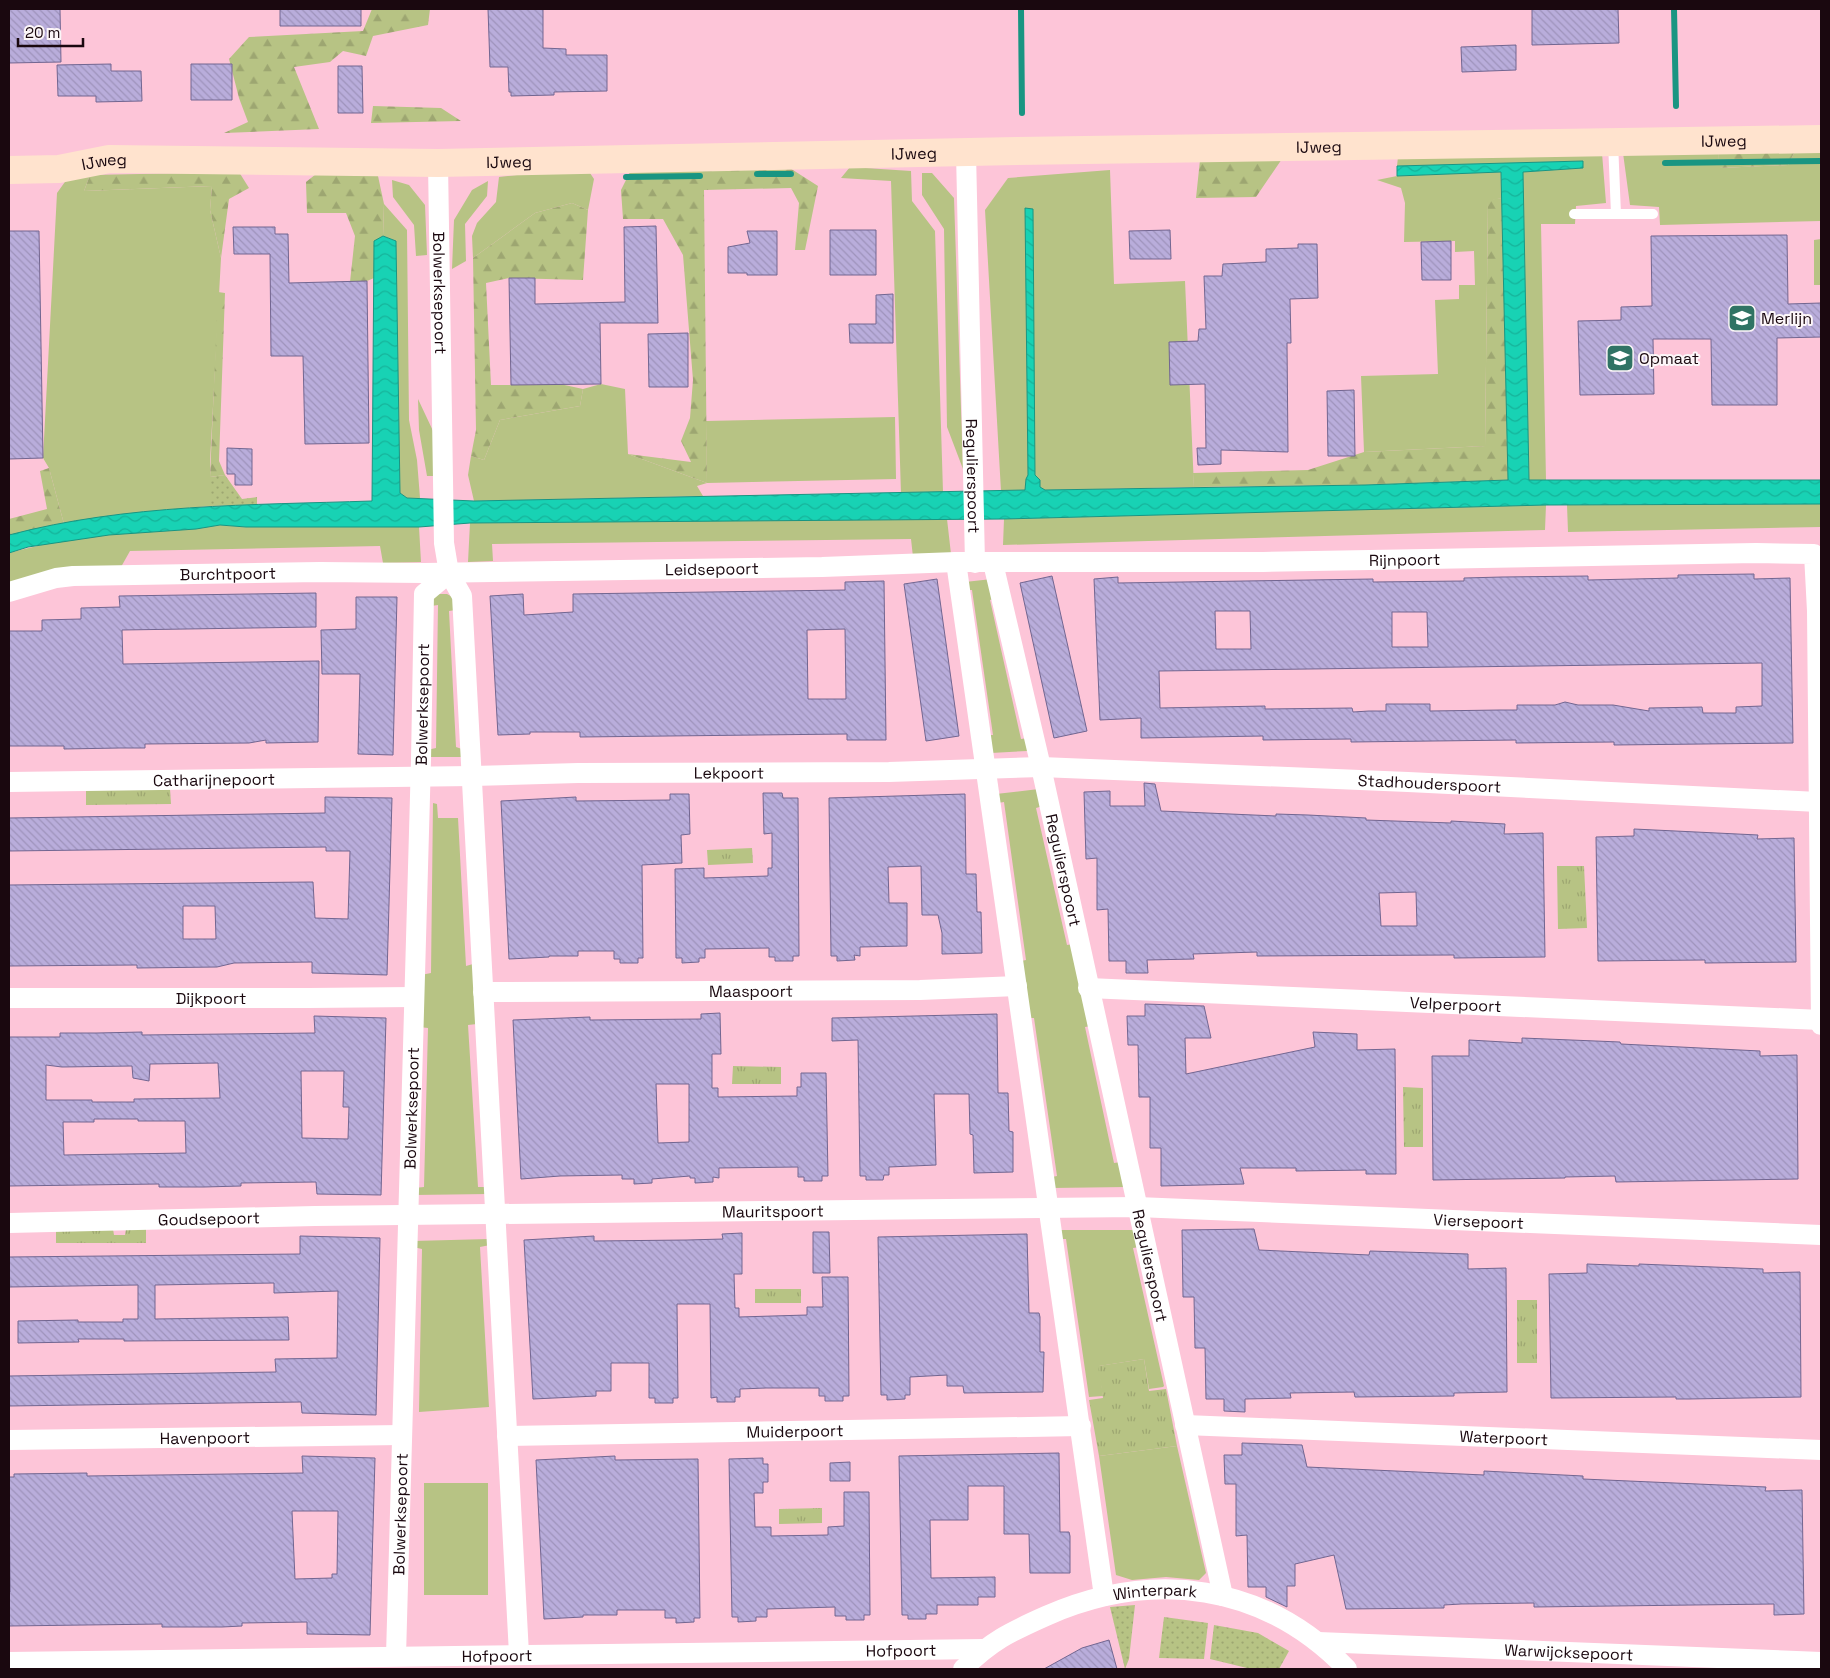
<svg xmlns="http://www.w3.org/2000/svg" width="1830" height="1678" font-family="'Space Grotesk',sans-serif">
  <defs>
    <pattern id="forest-firs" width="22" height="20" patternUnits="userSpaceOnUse" patternTransform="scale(1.25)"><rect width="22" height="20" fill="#b7c384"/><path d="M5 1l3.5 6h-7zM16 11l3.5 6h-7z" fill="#9da671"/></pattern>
    <pattern id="park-tufts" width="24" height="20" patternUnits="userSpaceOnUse" patternTransform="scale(1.25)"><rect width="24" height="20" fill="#b7c384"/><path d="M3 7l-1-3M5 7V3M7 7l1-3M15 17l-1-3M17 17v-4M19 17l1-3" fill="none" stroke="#9da671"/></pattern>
    <pattern id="garden-dots" width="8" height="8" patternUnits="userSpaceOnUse" patternTransform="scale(1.25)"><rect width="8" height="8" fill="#b7c384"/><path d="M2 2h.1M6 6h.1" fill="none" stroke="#9da671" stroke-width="1.8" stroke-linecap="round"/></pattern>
    <pattern id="water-waves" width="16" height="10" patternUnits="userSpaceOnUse" patternTransform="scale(1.25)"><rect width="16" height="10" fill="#18d2b4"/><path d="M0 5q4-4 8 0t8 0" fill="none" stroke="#16b39a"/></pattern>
    <pattern id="building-back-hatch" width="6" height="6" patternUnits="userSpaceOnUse" patternTransform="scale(1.25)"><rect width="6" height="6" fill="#b9addb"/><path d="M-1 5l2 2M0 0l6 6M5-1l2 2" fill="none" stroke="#9e93bb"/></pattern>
  </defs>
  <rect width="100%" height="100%" fill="#fdc5d8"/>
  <!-- grass -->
  <path fill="#b7c384" d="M1795,151H1821V221L1660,225L1659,207L1630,205L1623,153L1718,152L1720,168L1788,165Z
    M1602,153L1606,203L1576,206L1575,224H1541L1546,480H1529L1523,172L1582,168L1583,161L1397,166L1398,157Z
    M850,167L911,171L912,201L935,231L943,492L901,493L891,181L841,178Z
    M580,168L588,170L594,179L588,210L572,203L535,213L473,258L472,236L477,223L496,202L499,177Z
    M1110,170L1114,284L1185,281L1194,487L1001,491L985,210L1008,178Z
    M1501,172L1502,198L1488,201L1485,446L1364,452L1361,376L1438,374L1435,300L1459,299V285H1475L1474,251L1455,252V241L1404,242L1405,203L1401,188L1377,180L1397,176Z
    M922,173H932L954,198L963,469L947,427L944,229L922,195Z
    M90,175L84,191L212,186L210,210L221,258L210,462V506L113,515L64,524L49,468L43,458L57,193L67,179Z
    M392,180L409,185L425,205L427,255L416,256L414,225L393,197Z
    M488,181L487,196L465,224L466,261L452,269L454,220L472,190Z
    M384,204L407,230L409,420L417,460L420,498H407L400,493L396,241L383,236Z
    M1821,239V285H1814V240Z
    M601,384L625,389L628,454L707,483L706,421L895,417L896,479L707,483L697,486L703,496L474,501L468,475L471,456L484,460L500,420L580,406L583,389Z
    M418,399L434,433V476H427L419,430Z
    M1821,504V527L1568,532L1567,505Z
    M1546,505L1545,530L1003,545L1004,519Z
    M947,519L951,554L913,557L911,539L492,544L493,561L468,562L470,523Z
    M220,525L246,527H419L421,562L383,563L380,546L130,551L121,567L9,583V553C42,544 77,537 112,534C148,532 184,531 220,525Z
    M992,579L997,598L990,600L1021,739L1028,738L1027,751L991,753L987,735H993L972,590H966L965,582Z
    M435,594H447L456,599V610L449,611L456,747L465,750V757H427V750L436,748L438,605L431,606Z
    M1039,789L1043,806L1036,808L1067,945L1073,944L1091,1026L1085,1027L1114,1163L1121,1162L1126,1187L1052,1188V1177L1057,1176L1034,1018H1029L1021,961L1026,960L1004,802L998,803L996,794Z
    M433,803L437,804L438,818H458L466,966L473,964L477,1024L468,1025L478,1187H488V1194L414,1195V1188L424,1187L428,1028L419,1027L421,975L431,973Z
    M1058,1230H1136L1140,1247L1133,1248L1164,1386L1163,1387L1149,1389L1144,1359L1099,1366L1103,1396L1089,1397L1066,1239H1060Z
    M489,1239L490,1245L480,1247L489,1407L419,1412L422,1249L413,1247V1241Z
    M1177,1446L1206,1573L1199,1580L1166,1577L1132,1580L1116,1575L1099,1456Z
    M424,1483H488V1595H424Z"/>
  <!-- forest -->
  <path fill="url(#forest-firs)" d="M372,9H430L428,25L373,36L366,56L343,51L330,62L294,67L319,129L224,133L248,122L239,98L229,59L249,37L363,31Z
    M373,106L441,108L461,121L371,123Z
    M1795,151L1788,165L1719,168L1718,152Z
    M1284,156L1256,197L1196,198L1200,160Z
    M782,163L818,186L805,250H795L799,203L791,188L704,190L707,483L628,454L691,462L681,441L690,418L693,380L683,255L663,219H623L621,190L631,170Z
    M239,172L249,188L229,199L221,258L210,210L212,186L84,191L90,175Z
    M316,174L378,176L384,204L383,236L374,242V278L367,281L350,282L355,236L346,213H307L306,182Z
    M1502,198L1508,480L1365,485L1194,487L1193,473L1308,470L1364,452L1485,446L1488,200Z
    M572,203L588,210L583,280L509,278L486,283L491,385H537L539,307L560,384L583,389L580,406L500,420L484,460L471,456L476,430L473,258L535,213Z
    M218,292L225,293L219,461L225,475L210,477Z
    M49,468L64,524L9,535V519L47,509L40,471Z"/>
  <!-- park -->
  <path fill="url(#park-tufts)" d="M170,789L171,804L86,805V790Z
    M752,848L753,863L708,865L707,850Z
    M1557,866H1584L1587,928L1558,929Z
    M733,1066L781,1067V1084H732Z
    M1403,1087L1423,1088V1147H1404Z
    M56,1229H113L114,1235H125L126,1229H146V1243H56Z
    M755,1289H801V1303H755Z
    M1517,1300H1537V1363H1517Z
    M1144,1359L1149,1391L1166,1389L1177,1446L1099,1456L1089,1400L1103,1398L1098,1366Z
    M822,1508V1523L779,1524V1509Z"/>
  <!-- garden -->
  <path fill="url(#garden-dots)" d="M225,475L242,499L257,497V505L210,506V477Z
    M1135,1605L1129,1659L1125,1669L1110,1607Z
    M1164,1617L1208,1623L1204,1659L1159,1658Z
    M1214,1625L1258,1633L1289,1651L1279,1669H1251L1210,1659Z"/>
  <!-- water -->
  <path fill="url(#water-waves)" stroke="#199582" d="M1583,161V168L1523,172L1529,480H1821V504L1546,505L1004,519L470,523L419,527H246L220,525L196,529L109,535L28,547L9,553V535C126,504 252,505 372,501L374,241L383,236L396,241L400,493L407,498L474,501L1025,490L1026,479L1028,475L1025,208L1033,209L1035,475L1040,480V487L1045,490L1365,485L1508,480L1501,172L1397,176V166Z"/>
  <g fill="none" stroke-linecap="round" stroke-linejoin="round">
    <!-- stream -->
    <path stroke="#199582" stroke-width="6" d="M1021,9L1022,113
      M1674,9L1676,106
      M1665,163L1821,161
      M757,174H791
      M626,177L700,176"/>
  </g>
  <!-- building -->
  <path fill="url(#building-back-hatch)" stroke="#726691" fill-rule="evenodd" d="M9,9H60L61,62L9,63Z
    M280,9H361V26H280Z
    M488,9H543V48L566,49V55H607V91L554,92V95L511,96V92H509L508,67H490Z
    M1532,9H1618L1619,43L1532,45Z
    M1516,45V70L1462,72L1461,47Z
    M111,64V71H141L142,101L96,102V96H58L57,65Z
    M191,64H232V100H191Z
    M338,66H362L363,113H338Z
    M656,226L658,323H600L601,384L511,385L509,278H535V304L625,302L624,227Z
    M233,227H275V234H288L289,283L367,281L369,443L305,444L303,356H271L270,254H234Z
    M830,230H876V275H830Z
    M1170,230L1171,259H1130L1129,231Z
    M9,231H39L43,458L9,459Z
    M747,231H777V275H747V273H728V247L750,243Z
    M1787,235L1788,304L1821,303V337L1777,338V405H1712L1711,339H1653L1654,394L1580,395L1578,321L1621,320V307L1652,306L1651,236Z
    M1451,241V280H1422L1421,242Z
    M1298,244H1317L1318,298L1290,299L1291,343H1287L1288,452L1221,450V464L1198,465L1197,448H1206L1205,384L1170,385L1169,342L1198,341L1199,329H1206L1204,276H1222L1223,264L1266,262V249L1298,248Z
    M893,294V343H850L849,324H876V295Z
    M688,333V387H649L648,334Z
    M1354,390L1355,456H1328L1327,391Z
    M227,448L252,449V485H235V474H227Z
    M1754,574V579L1790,578L1793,743L1614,745V742L1516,743V740L1351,742V739L1263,740V736L1141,738V718L1100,720L1094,579L1118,577V583L1373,579V582L1464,581V578L1502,577L1588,576V580L1678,578V575ZM1215,611H1250L1251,649H1216ZM1392,612H1427L1428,647H1392ZM1762,663V706L1736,707V713H1703L1702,707L1649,708V711L1613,705H1578L1565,702L1555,705H1517V710H1500L1430,711V704H1386V711H1369L1353,712L1352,708L1265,709V706L1160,708L1159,671Z
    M1052,576L1087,731L1054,738L1020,583Z
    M937,579L959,736L926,741L904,584Z
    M884,581L886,740H847V734L580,737V732H530V734L498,735L490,596L523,594L524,615L573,612V594L845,590V582ZM845,629L846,699H808L807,630Z
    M316,593V627L122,630L123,664L319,661L318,742L266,743V740L249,743L145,744V748H120L64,749V746H9V631H42V620L81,619V608L120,607L119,596Z
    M356,597H397L393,755L358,754L360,674H322L321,630L356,629Z
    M1144,783L1155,784L1161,811L1276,816V814L1308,815L1366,818V820L1451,823V821L1505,824L1504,834L1543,833L1545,957L1454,958V955L1257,956V952L1193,954L1194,959L1147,960L1148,973H1126V961H1109L1108,909L1097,910V858L1086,859L1084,792L1110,791V806H1145ZM1416,892L1417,926H1381L1379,893Z
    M763,793H782L783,798H798L799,956H793V961H775V957H769V948L705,949V958H699V962L682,963V958H676L675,869L704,868V878L768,876V868H772V833L764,834Z
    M670,794H689L690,834L681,835L682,863L642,865L643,958H638V963H620V959H614V951H578V956H549V957L509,959L501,801L576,797V801L670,800Z
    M965,794L966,874H976L977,912H981L982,953L942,954V933L938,915H922L921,866L888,867L889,903H907V946L860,947V956L854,955L855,960L837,961V956H831L829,798Z
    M325,797L392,798L387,975L312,973V962L234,963L217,967L137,968V965L9,966V885L313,882L315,918L348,919L350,851H326V847L9,851V818L325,813ZM183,906H215L216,939H183Z
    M1634,829L1758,835L1757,839L1794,838L1796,962L1705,963V960L1598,961L1596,837L1634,836Z
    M1145,1004L1204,1006L1211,1038H1185L1186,1074L1315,1047L1313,1032L1357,1034V1050L1395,1049L1396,1174H1366V1170L1296,1171V1168H1240L1244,1184L1161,1186V1148H1150V1097H1139L1138,1045H1128L1127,1016H1145Z
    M720,1013L721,1054H712V1088H718V1097L797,1096V1087H801V1073H826L828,1176H822V1181H804V1177H798V1167L719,1168V1178L713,1177V1182L695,1183V1178H690V1176L652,1179V1183L634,1184V1179H622V1175L560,1176L521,1179L513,1020L590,1017V1020L701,1019V1014ZM656,1084H689V1142L658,1143Z
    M997,1014L998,1093H1008L1009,1131L1013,1132V1172L974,1173L973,1135L970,1134L969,1094H934L936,1165L889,1167V1175H884L883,1180H866V1176H860L858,1040L832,1041V1018Z
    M314,1016L386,1018L381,1195L317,1194L316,1182L241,1183V1186L204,1187H159V1184L9,1186V1037H60V1033H97L142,1032V1035L315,1033ZM218,1063L220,1098L134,1099V1102H92V1100H46V1065L62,1067L132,1066L133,1078L149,1081L150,1064ZM301,1071H344L343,1107H349L348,1139L302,1138ZM94,1119H138V1121H185L186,1153L64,1155L63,1122H94Z
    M1522,1038L1620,1042L1621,1044L1760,1051V1056L1797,1055L1798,1179L1616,1182L1615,1176L1565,1177V1178L1433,1180L1432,1056H1469V1040L1522,1043Z
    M1254,1229L1259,1250L1369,1255L1370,1251L1468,1254V1269L1506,1268L1507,1392L1454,1393V1396L1355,1397L1354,1392L1290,1393L1291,1398L1245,1399V1412L1224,1411V1399H1206L1205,1348H1195L1194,1297H1183L1182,1230Z
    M813,1232H829L830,1273H813Z
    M742,1233V1274H734L735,1308H739V1317L807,1315V1307H823L822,1277H848L849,1396H843V1401H825V1396H819V1388H766L740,1389V1397H735V1402H717V1397L711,1398L710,1304H677L678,1398H673V1403H655V1398H649V1363H611V1391H596V1396L533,1399L524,1240L594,1236V1241L687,1240L723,1239L722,1234Z
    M1027,1234L1029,1313H1039L1040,1317V1352H1044L1043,1392L964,1393L963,1386H947V1375L910,1377V1395H905V1399L887,1400V1395H881L878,1237Z
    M300,1236L380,1238L376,1415L302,1413L301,1402L9,1406V1376L276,1372L275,1359L337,1358L338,1291L274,1293V1283L155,1285V1319L288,1317L289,1340L124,1341V1339H78L79,1342L18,1343V1321L78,1320V1322H123V1319H138V1285L9,1287V1257L300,1254Z
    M1587,1264L1639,1266V1264L1763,1269V1273L1800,1272L1801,1397L1689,1399H1676V1397L1551,1398L1549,1274L1587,1273Z
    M1242,1443L1302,1445L1307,1467L1484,1475V1471L1563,1475L1583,1476V1479L1766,1487L1765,1491L1802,1490L1804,1614L1774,1615V1604L1534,1607V1603L1461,1604L1444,1605V1608L1346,1609L1334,1555L1295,1564V1586H1287V1607L1266,1597V1587H1248L1247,1535L1236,1536V1484H1225L1224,1455H1242Z
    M1059,1453L1060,1532H1069L1070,1536V1573H1030L1029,1534H1004V1486H968V1520H930L931,1578L995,1577V1597H978V1605H937V1614H926V1619H908V1615H902L899,1456Z
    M302,1456L375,1458L370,1635L307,1634V1622L242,1623V1626L222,1627H162V1624L9,1626V1592H10L9,1477H14V1474L87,1473V1476L303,1473ZM292,1511H338L337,1574H332V1578L295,1579Z
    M615,1456V1460L698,1459L700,1618H694V1622L676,1623V1618H665V1610H617V1615H583V1617L544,1619L536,1460Z
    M763,1458V1464H768V1482H763V1493H754L755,1527H771V1536L828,1535V1527L844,1526V1492H869L870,1615H864V1620H846V1616H835V1607L767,1609V1617H756V1621L738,1622V1617H732L729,1459Z
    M850,1462V1481H830V1463Z
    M1109,1640L1117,1669H1044L1082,1648Z"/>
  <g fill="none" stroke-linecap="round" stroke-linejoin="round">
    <!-- lane -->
    <path stroke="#fff" stroke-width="10" d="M1613,142L1616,214
      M1574,214H1653"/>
    <!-- street -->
    <g stroke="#fff" stroke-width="20">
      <path id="s1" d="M966,152L975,563"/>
      <path id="s2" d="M438,163L444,543L449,573L462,596L519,1654"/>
      <path d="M956,562L1104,1596"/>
      <path id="s3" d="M993,563L1041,767L1223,1596"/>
      <path id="s4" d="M9,592L56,578L73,576L320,572L424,573L822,567L956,562H1263L1756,553L1814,554L1817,611L1821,1025"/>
      <path id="s5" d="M9,782L473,776L578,773L889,772L1041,767L1408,782L1818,802"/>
      <path id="s6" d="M1088,988L1821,1020"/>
      <path id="s7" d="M483,992L920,990L1017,986"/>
      <path id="s8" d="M9,998H309L414,997"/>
      <path id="s9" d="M9,1223L315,1216L1137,1207L1821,1235"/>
      <path id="s10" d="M1185,1425L1821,1450"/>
      <path id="s11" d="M507,1436L1081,1426"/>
      <path id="s12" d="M9,1440L402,1435"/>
      <path id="s13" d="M1318,1642L1821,1662"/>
      <path id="s14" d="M396,1656L421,760L424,594L449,573"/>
      <path id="s15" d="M9,1662L983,1649"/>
      <path id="s16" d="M963,1669C991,1641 1010,1632 1046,1616C1153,1569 1264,1583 1347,1669"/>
    </g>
    <!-- secondary -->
    <path stroke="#ffe3ce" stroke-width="28" id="s17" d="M9,170L59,169L109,159L438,163L1017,151L1821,139"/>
  </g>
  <!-- icons -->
  <defs>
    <symbol id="school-square" viewBox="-11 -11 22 22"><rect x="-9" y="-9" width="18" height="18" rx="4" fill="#307364" stroke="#fcf6f8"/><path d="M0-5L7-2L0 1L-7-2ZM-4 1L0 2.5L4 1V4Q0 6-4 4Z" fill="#fff"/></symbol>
  </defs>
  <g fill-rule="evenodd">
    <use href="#school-square" x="1726" y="302" width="32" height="32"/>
    <use href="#school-square" x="1604" y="342" width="32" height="32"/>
  </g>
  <g text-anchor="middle" stroke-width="4" stroke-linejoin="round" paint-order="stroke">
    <!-- street labels -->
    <g font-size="16" fill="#1a080f" stroke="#fcf6f8">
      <text dy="6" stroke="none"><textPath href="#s17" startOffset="1716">IJweg</textPath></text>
      <text dy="6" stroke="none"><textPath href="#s17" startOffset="1311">IJweg</textPath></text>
      <text dy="6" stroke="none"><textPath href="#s17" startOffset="906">IJweg</textPath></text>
      <text dy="6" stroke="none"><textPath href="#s17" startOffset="501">IJweg</textPath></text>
      <text dy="6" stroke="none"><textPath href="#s17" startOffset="96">IJweg</textPath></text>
      <text dy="6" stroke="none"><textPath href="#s2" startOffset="130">Bolwerksepoort</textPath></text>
      <text dy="6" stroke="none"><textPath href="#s1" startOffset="324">Regulierspoort</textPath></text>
      <text dy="6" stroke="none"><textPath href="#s4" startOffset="1398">Rijnpoort</textPath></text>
      <text dy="6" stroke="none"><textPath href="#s4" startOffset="705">Leidsepoort</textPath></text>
      <text dy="6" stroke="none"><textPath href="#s4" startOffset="221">Burchtpoort</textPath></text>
      <text dy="6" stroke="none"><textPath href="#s14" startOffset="952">Bolwerksepoort</textPath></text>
      <text dy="6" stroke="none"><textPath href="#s5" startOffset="720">Lekpoort</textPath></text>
      <text dy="6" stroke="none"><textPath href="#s5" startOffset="205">Catharijnepoort</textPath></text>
      <text dy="6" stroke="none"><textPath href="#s5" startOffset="1421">Stadhouderspoort</textPath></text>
      <text dy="6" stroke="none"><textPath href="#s3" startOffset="315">Regulierspoort</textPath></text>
      <text dy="6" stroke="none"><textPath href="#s7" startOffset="268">Maaspoort</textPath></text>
      <text dy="6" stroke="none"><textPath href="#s8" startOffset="202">Dijkpoort</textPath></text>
      <text dy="6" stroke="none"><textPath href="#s6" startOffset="368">Velperpoort</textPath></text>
      <text dy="6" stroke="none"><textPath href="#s14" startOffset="548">Bolwerksepoort</textPath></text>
      <text dy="6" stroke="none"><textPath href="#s9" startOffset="764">Mauritspoort</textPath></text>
      <text dy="6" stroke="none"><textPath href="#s9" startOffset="200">Goudsepoort</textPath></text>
      <text dy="6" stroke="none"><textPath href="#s9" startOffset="1470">Viersepoort</textPath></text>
      <text dy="6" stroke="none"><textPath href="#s3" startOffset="720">Regulierspoort</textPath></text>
      <text dy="6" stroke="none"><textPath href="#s11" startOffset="288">Muiderpoort</textPath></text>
      <text dy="6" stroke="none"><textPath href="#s10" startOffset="319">Waterpoort</textPath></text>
      <text dy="6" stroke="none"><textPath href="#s12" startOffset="196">Havenpoort</textPath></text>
      <text dy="6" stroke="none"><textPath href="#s14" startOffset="142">Bolwerksepoort</textPath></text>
      <text dy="6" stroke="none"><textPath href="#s16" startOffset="212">Winterpark</textPath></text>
      <text dy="6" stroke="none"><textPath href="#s15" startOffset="892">Hofpoort</textPath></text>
      <text dy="6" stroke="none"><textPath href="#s13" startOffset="251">Warwijcksepoort</textPath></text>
      <text dy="6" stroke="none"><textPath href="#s15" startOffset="488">Hofpoort</textPath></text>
    </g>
    <!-- poi labels -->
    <g font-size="16" fill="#1a080f" stroke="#fcf6f8" text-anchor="start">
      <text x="1761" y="324">Merlijn</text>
      <text x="1639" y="364">Opmaat</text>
    </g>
  </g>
  <!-- border -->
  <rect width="1830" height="1678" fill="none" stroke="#1a080f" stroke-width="20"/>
  <!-- scale -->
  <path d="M18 38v8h65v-8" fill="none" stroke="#1a080f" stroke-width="2.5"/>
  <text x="25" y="38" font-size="15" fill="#1a080f" stroke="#fcf6f8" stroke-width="4" paint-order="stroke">20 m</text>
</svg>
